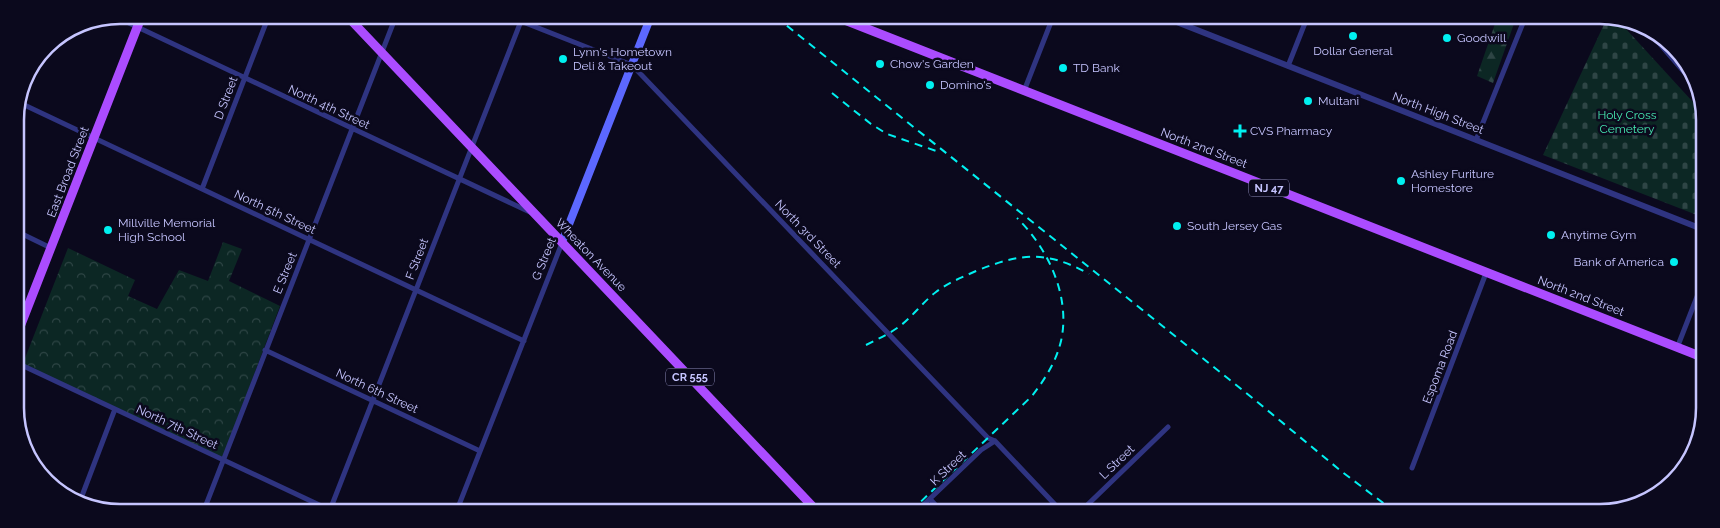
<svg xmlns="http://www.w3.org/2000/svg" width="1720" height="528" font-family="Raleway,sans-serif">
  <defs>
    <pattern id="forest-firs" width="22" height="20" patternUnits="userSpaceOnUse" patternTransform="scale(1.25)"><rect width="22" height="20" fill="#0c2724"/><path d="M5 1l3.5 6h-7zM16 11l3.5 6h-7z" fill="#2e4545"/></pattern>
    <pattern id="cemetery-stones" width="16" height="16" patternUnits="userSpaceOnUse" patternTransform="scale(1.25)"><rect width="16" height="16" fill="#0c2724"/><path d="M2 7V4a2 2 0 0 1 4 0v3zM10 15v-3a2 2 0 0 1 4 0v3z" fill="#2e4545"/></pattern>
    <pattern id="park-crowns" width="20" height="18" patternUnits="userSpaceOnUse" patternTransform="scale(1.25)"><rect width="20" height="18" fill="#0c2724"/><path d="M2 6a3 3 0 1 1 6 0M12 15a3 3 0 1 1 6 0" fill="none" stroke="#2e4545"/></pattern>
  </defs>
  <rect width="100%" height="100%" fill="#0b091d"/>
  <!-- forest -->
  <path fill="url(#forest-firs)" d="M1497,18H1516L1493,83L1477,76Z"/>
  <!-- cemetery -->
  <path fill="url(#cemetery-stones)" d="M1607,18H1616L1703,113L1702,217L1543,155Z"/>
  <!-- park -->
  <path fill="url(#park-crowns)" d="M223,242L242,249L229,281L280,306L222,459L22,366L68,248L135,280L128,296L157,309L179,270L208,281Z"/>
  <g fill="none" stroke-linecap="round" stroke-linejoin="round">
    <!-- minor -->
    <path stroke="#2f3481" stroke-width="5" d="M114,16L532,213
      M508,16L632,65L988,438L995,441L1062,512
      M1288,66L1307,18
      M1024,91L1053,17
      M18,102L524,341
      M1476,140L1525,18
      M202,189L269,15
      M16,231L51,248
      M1677,348L1702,284
      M265,350L480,451
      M17,363L330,510
      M1412,468L1486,273
      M930,499L941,511
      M80,501L115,409
      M204,510L396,16
      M330,510L523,16
      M457,510L562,243
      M917,511L981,450L995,441
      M1080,512L1168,427"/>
    <!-- tertiary -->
    <path stroke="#2f3481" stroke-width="6" d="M1164,17L1702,229
      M1651,33L1696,85"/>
    <!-- secondary -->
    <path stroke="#5c68ff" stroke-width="8" d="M562,242L651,16"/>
    <!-- primary -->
    <path stroke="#ab4cff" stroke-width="9" d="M347,16L817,511
      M837,17L1702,357
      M16,337L142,15"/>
    <!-- rail -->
    <path stroke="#00f0f0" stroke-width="2" stroke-dasharray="8 6" stroke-linecap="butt" d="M776,17L1255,400L1341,471L1395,512
      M832,93L871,124L887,134L939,152
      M866,345C878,339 889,334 900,326C913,316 923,302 936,292C949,282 961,278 976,271C1021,253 1046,250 1089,274
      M911,511L1032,396C1045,379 1056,362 1061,341C1071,297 1048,248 1017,218"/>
  </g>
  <!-- markers -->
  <g fill="#00f0f0" stroke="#0b091d" stroke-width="2">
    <circle cx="1353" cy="36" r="5"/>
    <circle cx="1447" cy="38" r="5"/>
    <circle cx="563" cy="59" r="5"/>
    <circle cx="880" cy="64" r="5"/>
    <circle cx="1063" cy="68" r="5"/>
    <circle cx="930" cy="85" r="5"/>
    <circle cx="1308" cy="101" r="5"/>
    <path d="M1237.5 123.5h5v5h5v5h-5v5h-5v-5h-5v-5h5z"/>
    <circle cx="1401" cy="181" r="5"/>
    <circle cx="1177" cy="226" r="5"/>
    <circle cx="108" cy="230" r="5"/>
    <circle cx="1551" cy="235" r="5"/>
    <circle cx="1674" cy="262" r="5"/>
  </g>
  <g text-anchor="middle" stroke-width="5" stroke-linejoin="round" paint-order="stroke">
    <!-- shield labels -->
    <g fill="#0b091d" stroke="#8e8dbb" stroke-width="1">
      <rect x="1249" y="179.5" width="40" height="17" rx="4"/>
      <rect x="666" y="368.5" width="48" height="17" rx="4"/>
    </g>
    <g font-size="11" font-weight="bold" fill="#c6c5ff">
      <text x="1269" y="192">NJ 47</text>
      <text x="690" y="381">CR 555</text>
    </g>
    <!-- poi labels -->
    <g font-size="12" fill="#c6c5ff" stroke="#0b091d" text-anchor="start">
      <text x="1457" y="42">Goodwill</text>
      <text x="1353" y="55" text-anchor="middle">Dollar General</text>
      <text x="573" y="56">Lynn's Hometown<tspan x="573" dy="14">Deli &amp; Takeout</tspan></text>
      <text x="890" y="68">Chow's Garden</text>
      <text x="1073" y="72">TD Bank</text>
      <text x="940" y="89">Domino's</text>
      <text x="1318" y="105">Multani</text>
      <text x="1250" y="135">CVS Pharmacy</text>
      <text x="1411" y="178">Ashley Furiture<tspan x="1411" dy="14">Homestore</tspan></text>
      <text x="118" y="227">Millville Memorial<tspan x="118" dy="14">High School</tspan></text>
      <text x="1187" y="230">South Jersey Gas</text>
      <text x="1561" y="239">Anytime Gym</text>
      <text x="1664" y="266" text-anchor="end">Bank of America</text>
    </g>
    <!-- street labels -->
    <g font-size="12" fill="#c6c5ff" stroke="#0b091d">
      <text transform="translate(226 98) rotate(-69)" y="4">D Street</text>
      <text transform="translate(329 107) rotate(25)" y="4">North 4th Street</text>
      <text transform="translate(1438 113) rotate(21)" y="4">North High Street</text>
      <text transform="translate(1204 148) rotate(21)" y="4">North 2nd Street</text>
      <text transform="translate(68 172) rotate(-69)" y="4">East Broad Street</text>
      <text transform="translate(275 212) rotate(25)" y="4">North 5th Street</text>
      <text transform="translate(808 234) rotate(46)" y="4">North 3rd Street</text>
      <text transform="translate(591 255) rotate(46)" y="4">Wheaton Avenue</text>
      <text transform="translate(417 259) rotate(-69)" y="4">F Street</text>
      <text transform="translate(544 259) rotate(-68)" y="4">G Street</text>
      <text transform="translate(285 273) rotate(-68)" y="4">E Street</text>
      <text transform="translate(1581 296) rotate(21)" y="4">North 2nd Street</text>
      <text transform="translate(1440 367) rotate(-69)" y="4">Espoma Road</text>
      <text transform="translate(377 391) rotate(25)" y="4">North 6th Street</text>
      <text transform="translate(177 427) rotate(25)" y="4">North 7th Street</text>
      <text transform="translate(1117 462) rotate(-44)" y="4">L Street</text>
      <text transform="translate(948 468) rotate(-44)" y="4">K Street</text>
    </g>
    <!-- park labels -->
    <g font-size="12" fill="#46eab1" stroke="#0b091d">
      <text x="1627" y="119">Holy Cross<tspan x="1627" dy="14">Cemetery</tspan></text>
    </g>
  </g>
  <!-- crop -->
  <path d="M0 0H1720V528H0ZM120 24H1600A96 96 0 0 1 1696 120V408A96 96 0 0 1 1600 504H120A96 96 0 0 1 24 408V120A96 96 0 0 1 120 24Z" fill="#0b091d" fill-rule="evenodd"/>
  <path fill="none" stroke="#c6c5ff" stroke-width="2.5" d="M120 24H1600A96 96 0 0 1 1696 120V408A96 96 0 0 1 1600 504H120A96 96 0 0 1 24 408V120A96 96 0 0 1 120 24Z"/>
</svg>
